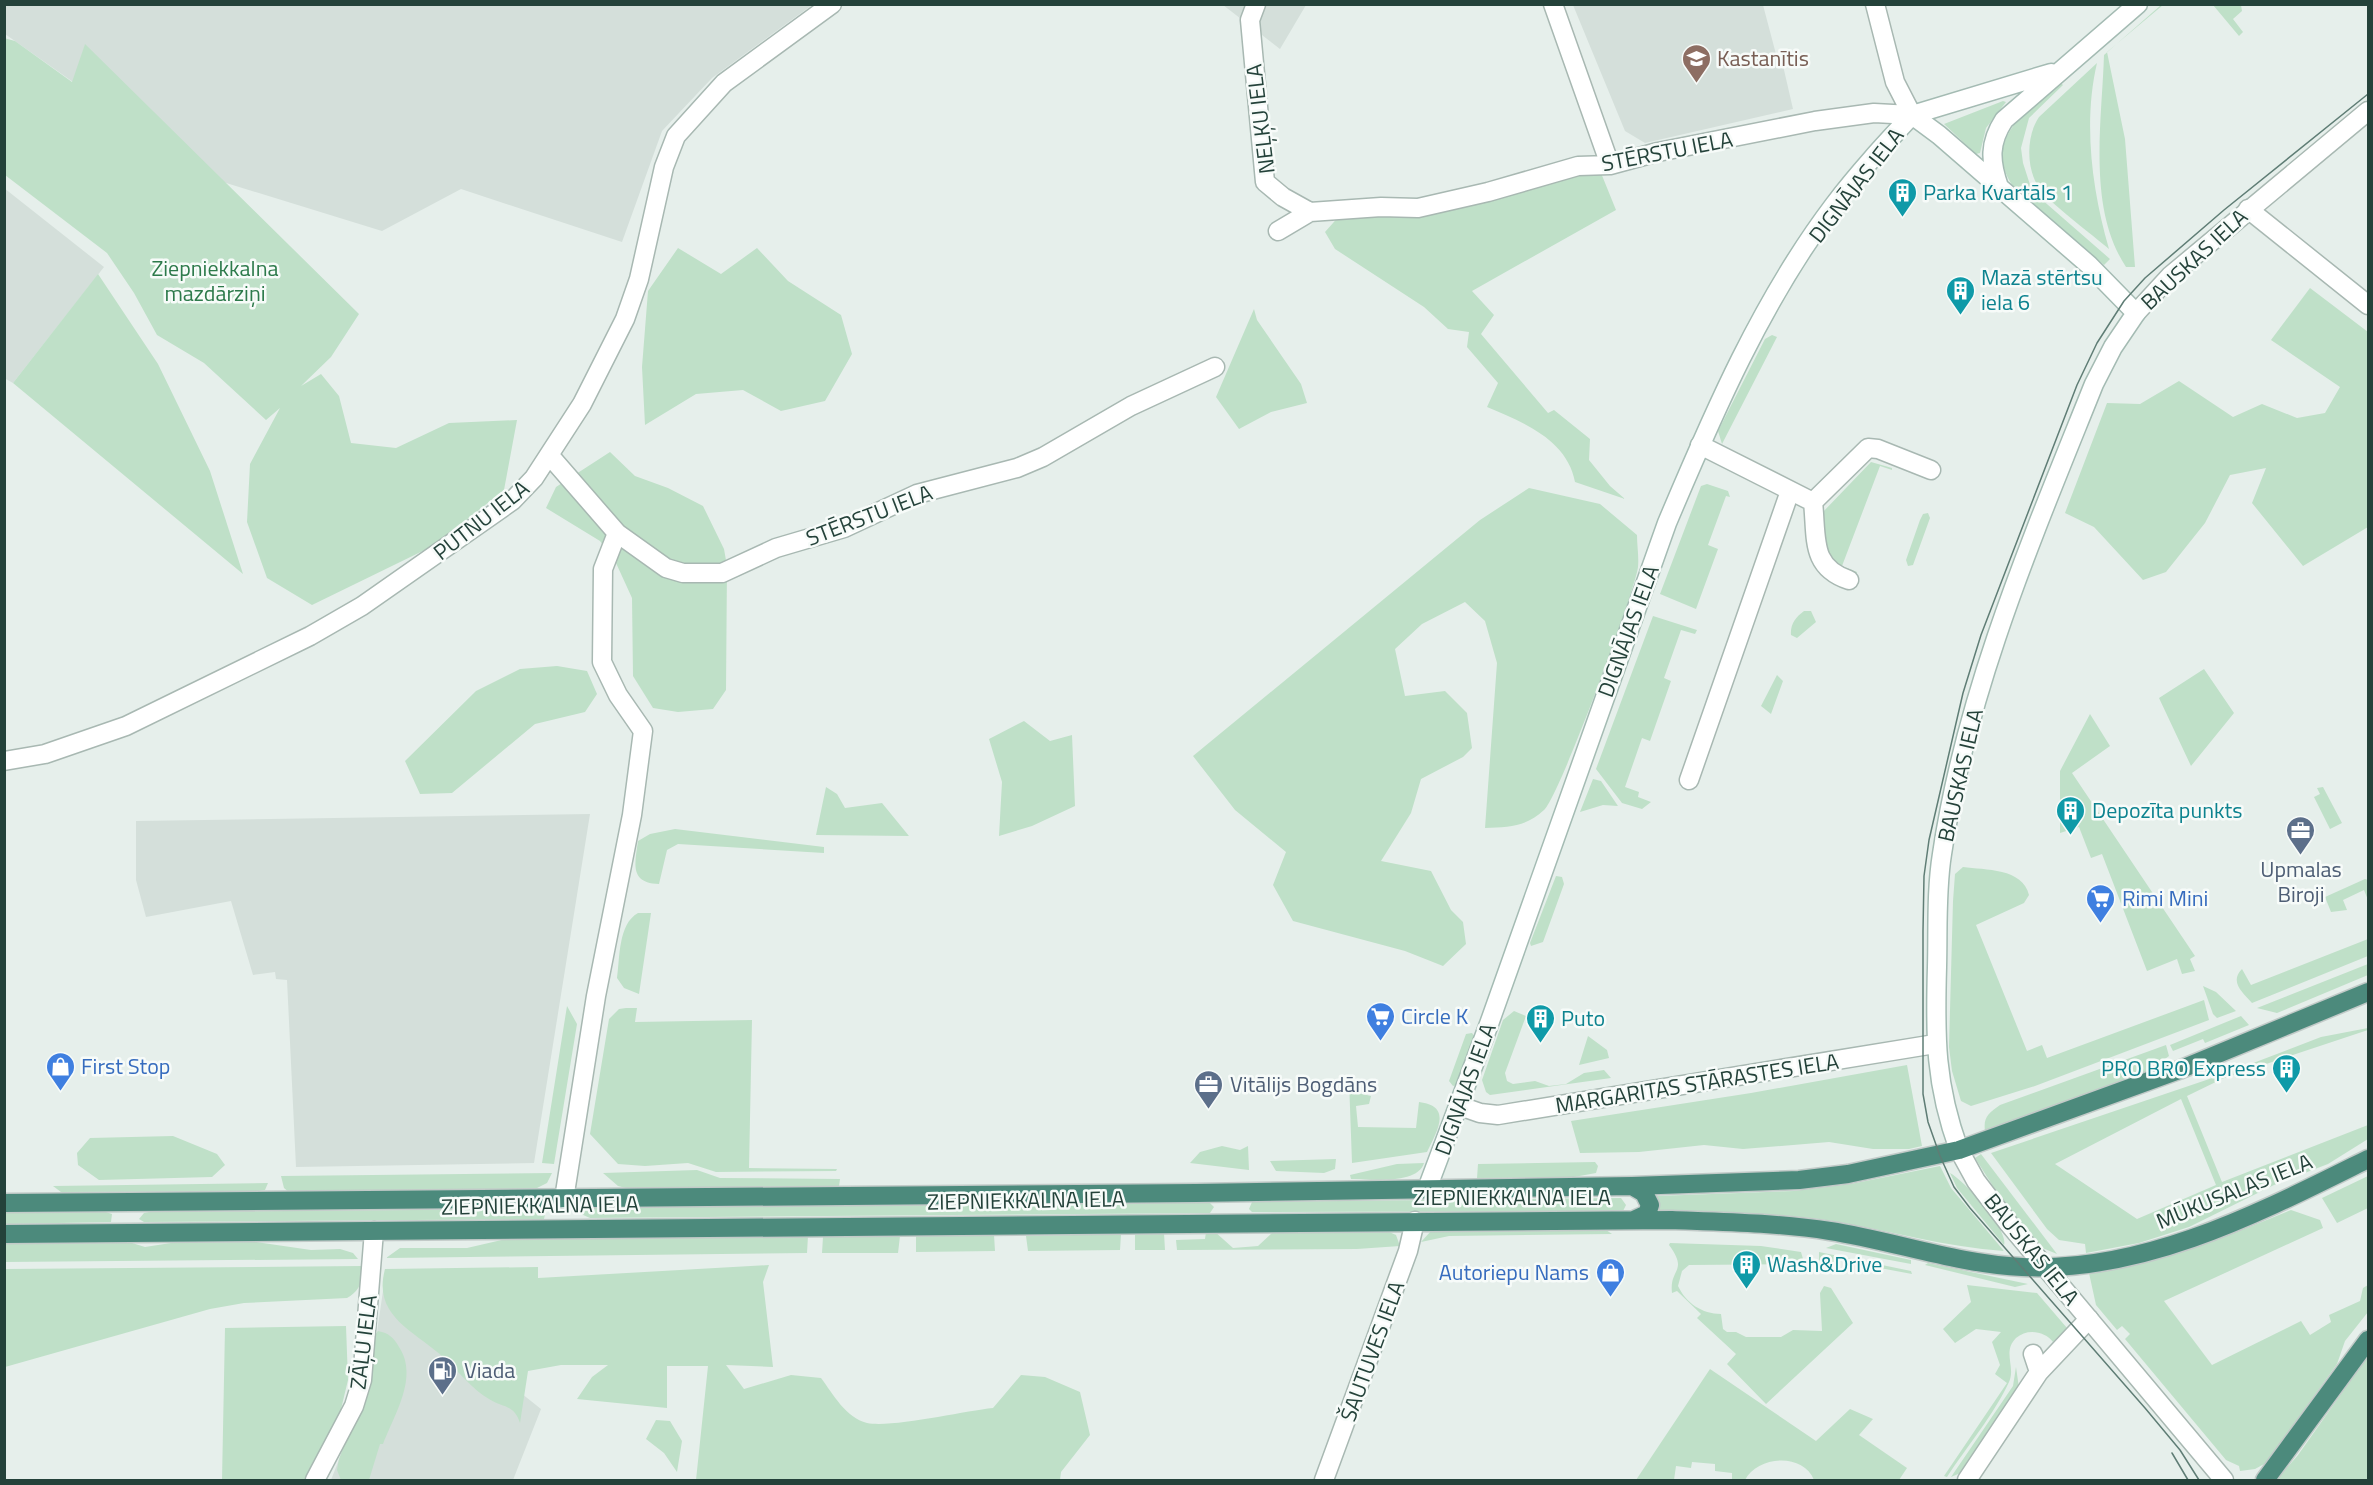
<svg xmlns="http://www.w3.org/2000/svg" width="2373" height="1485" font-family="'Titillium Web',sans-serif">
  <rect width="100%" height="100%" fill="#e6efeb"/>
  <!-- built -->
  <path fill="#d4dfda" d="M5,4L812,5L712,78L662,131L622,242L461,189L382,231L223,182L85,45L73,82L5,34Z
    M1223,5H1306L1280,49Z
    M1573,5H1763L1777,58L1781,57L1793,109L1645,143L1625,131Z
    M4,188L104,267L13,383L4,378Z
    M590,814L534,1163L296,1167L287,980L276,979L275,972L253,975L231,901L146,917L136,880V821Z
    M384,1284L541,1409L513,1480H331L370,1380Z"/>
  <!-- green -->
  <path fill="#bfe0c8" fill-rule="evenodd" d="M2161,5H2163L2107,52L2125,139L2135,267H2126C2087,208 2102,122 2104,55Z
    M2213,5H2241L2242,11L2233,19L2243,32L2239,36Z
    M4,38L15,41L72,82L85,44L359,314L331,357L301,386L321,374L339,396L351,443L396,448L449,423L517,420L504,490L435,545L312,605L267,578L247,522L250,464L280,408L266,420L204,363L157,335L134,293L107,253L5,175Z
    M2097,63C2083,123 2092,190 2109,249C2094,236 2047,201 2039,188C2026,168 2026,136 2039,117Z
    M2060,82L2063,85L2029,118L2021,148L2023,163L2032,191L2110,259L2104,265L2012,185C1982,138 2029,109 2060,82Z
    M2003,101L2006,102L1986,128L1980,153L1976,154L1944,124Z
    M1578,173H1601L1616,210L1472,291L1494,315L1481,334L1548,413L1554,410L1590,439L1589,460L1610,486L1625,499L1575,482C1567,439 1522,422 1487,407L1498,383L1467,347L1469,332L1448,329L1424,307L1335,249L1325,232L1341,214L1375,213L1420,217L1515,193Z
    M678,248L721,274L757,248L788,281L841,315L852,354L825,401L781,411L743,390L696,394L645,425L642,367L648,291Z
    M98,274L158,364L210,471L243,574L13,383Z
    M2310,288L2368,332V527L2303,566L2252,503L2266,468L2230,475L2205,523L2166,572L2143,580L2094,527L2065,513L2107,403L2140,404L2179,381L2233,417L2262,404L2297,418L2325,413L2340,387L2271,340Z
    M1254,309L1257,320L1301,384L1307,403L1271,412L1239,429L1216,397Z
    M1772,335L1777,337L1722,444L1718,431L1765,339Z
    M610,452L635,476L668,488L703,506L724,549L727,566L726,690L713,709L678,712L653,708L633,676L632,598L616,563L600,541L546,508L556,487Z
    M1871,462L1892,468V470L1880,466L1842,566L1857,572L1856,575L1828,561L1822,513Z
    M1707,484L1728,491L1730,497L1726,496L1708,545L1718,549L1696,609L1660,594L1701,486Z
    M1529,488L1600,504L1637,535C1637,545 1639,557 1638,567C1635,592 1559,797 1544,810C1526,827 1509,827 1485,828L1497,663L1485,621L1465,602L1422,624L1395,649L1405,696L1445,691L1467,713L1472,748L1463,757L1421,779L1411,813L1381,861L1431,871L1451,910L1463,922L1466,944L1443,966L1405,951L1293,921L1273,885L1286,852L1235,810L1193,756L1480,520Z
    M1928,513L1930,518L1913,565L1908,566L1906,560L1920,520L1923,514Z
    M1804,611H1811L1816,622L1797,638L1791,635C1790,624 1796,617 1804,611Z
    M1653,616L1697,630L1695,634L1681,630L1664,678L1671,681L1650,741L1642,738L1625,787L1639,792L1638,797L1651,802L1642,809L1622,803L1596,769Z
    M557,666L587,671L597,694L585,712L535,724L452,793L420,794L405,761L476,691L520,669Z
    M2204,669L2234,713L2191,766L2159,698Z
    M1777,675L1783,681L1771,714L1761,706Z
    M2090,714L2110,746L2072,773L2195,956L2190,959L2195,971L2182,974L2177,959L2147,971L2102,854L2091,858L2079,827L2060,833V771Z
    M1024,721L1050,741L1072,735L1075,806L1032,826L999,836L1002,782L989,739Z
    M1593,779L1601,781L1618,806L1603,805L1580,812Z
    M826,787L837,794L845,808L882,803L909,836L816,835Z
    M2323,787L2342,823L2330,829L2314,797L2320,794L2317,788Z
    M675,829L824,847V853L678,844L667,850L659,884C629,883 635,863 638,841L650,834Z
    M1963,867C1985,870 2023,868 2029,895L2024,903L1976,925L2027,1051L2042,1045L2047,1058L2204,1000L2209,1020L2035,1086L1971,1106L1961,1101L1952,1071L1949,1047L1953,901L1955,874Z
    M1556,876L1562,877L1564,884L1543,942L1531,946L1530,943Z
    M2365,879L2368,880V900L2364,890L2343,900L2347,910L2331,912L2325,897Z
    M638,913H651L639,994L624,988L617,978C620,958 618,924 638,913Z
    M2368,939V956L2252,1003C2243,993 2229,982 2242,969L2251,985Z
    M2368,964V975L2277,1013L2257,1008Z
    M2203,986L2216,992L2236,1011L2217,1018L2213,1014Z
    M567,1006L577,1024L554,1164L542,1163Z
    M626,1008H637L635,1022L752,1020L749,1168L837,1169L836,1171L716,1172L688,1163L645,1166L618,1164L590,1134L609,1019L619,1009Z
    M1514,1011L1526,1016L1505,1073L1507,1081L1513,1084L1535,1081L1549,1086L1566,1084L1584,1073L1604,1070L1611,1078L1490,1095L1486,1092L1482,1080L1503,1020Z
    M2241,1016L2249,1025L2205,1043L2203,1039L2173,1051L2170,1045Z
    M2368,1028V1030L2224,1078L2187,1096L2222,1182L2368,1125V1139L2328,1164L2274,1185L2189,1227L2139,1243L2086,1253L2085,1244L2059,1240L2047,1229L1991,1153L2227,1073L2321,1037ZM2181,1099L2216,1185L2137,1219L2055,1164Z
    M1472,1033L1475,1037L1457,1085L1453,1086L1449,1081L1466,1034Z
    M1588,1036L1607,1050L1609,1058L1579,1065Z
    M2166,1045L2169,1056L2150,1070L1985,1131C1983,1117 1989,1113 2000,1105Z
    M1907,1065L1922,1146L1909,1149H1873L1829,1142L1743,1149L1704,1145L1639,1152L1580,1153L1571,1121L1751,1093Z
    M1349,1080H1355L1358,1093L1371,1096L1369,1104L1356,1106L1358,1127L1416,1128L1419,1102C1453,1106 1437,1131 1427,1152L1352,1163Z
    M173,1136L217,1154L225,1165L212,1177L99,1180L78,1165L77,1153L90,1138Z
    M1222,1146L1240,1150L1248,1146L1249,1170L1190,1163L1200,1152Z
    M1981,1154L2057,1254L2040,1247L1998,1194L1975,1158Z
    M1336,1159L1335,1169L1324,1173L1276,1171L1270,1161Z
    M1595,1162L1598,1166L1596,1173L1574,1177L1477,1178L1478,1164Z
    M1424,1163C1418,1185 1369,1179 1351,1179L1350,1175L1397,1164Z
    M1940,1166L1951,1188L2004,1251C1946,1247 1890,1231 1833,1221C1775,1212 1717,1213 1659,1211L1657,1196L1794,1191L1851,1184Z
    M697,1170L720,1178L840,1179L839,1186L626,1188L618,1186L603,1173Z
    M552,1173L547,1183L535,1189L290,1193L284,1188L281,1176Z
    M1950,1173C1965,1181 2009,1230 2004,1245L1957,1188Z
    M2368,1176V1208L2337,1223L2322,1198Z
    M268,1183L265,1190L258,1191L61,1192L53,1186Z
    M1621,1198L1626,1205L1623,1211L1252,1212L1249,1209L1252,1202Z
    M1209,1202L1214,1207L1210,1213L590,1218L581,1214L586,1208Z
    M542,1209L546,1210L544,1219L144,1222L139,1219L144,1213L149,1212Z
    M2291,1210L2320,1220L2323,1228L2164,1301L2212,1365L2301,1321L2310,1335L2331,1322L2329,1315L2360,1301L2363,1288L2368,1285V1312L2345,1341L2337,1364L2266,1463L2255,1469L2240,1471L2239,1466L2226,1460L2125,1339L2130,1334L2122,1326L2117,1330L2096,1305L2089,1273C2159,1264 2226,1237 2291,1210Z
    M103,1211L112,1214L111,1222L5,1224L4,1212Z
    M1606,1230L1612,1234L1449,1236L1421,1242L1431,1231Z
    M1214,1231L1233,1248L1258,1246L1272,1233L1387,1231L1396,1235L1400,1246L1357,1249L1177,1250L1176,1240L1205,1239L1206,1232Z
    M1164,1233L1165,1250H1135V1234Z
    M1121,1234L1120,1250L1028,1251L1026,1236Z
    M916,1235H994L995,1251L916,1252Z
    M808,1236L807,1253L386,1258L400,1248H467L506,1239Z
    M900,1236L898,1253H822L823,1237Z
    M256,1242L311,1250L340,1249L353,1253L358,1259L5,1262V1244L132,1243L145,1247L171,1243Z
    M1670,1243L1761,1246L1801,1252L1803,1259L1794,1264L1689,1265L1682,1271L1678,1286C1686,1303 1702,1314 1721,1314L1723,1329L1727,1332H1736L1746,1337H1781L1793,1330L1822,1331L1820,1293L1824,1286L1831,1288L1853,1323L1766,1404L1727,1364L1736,1354L1697,1318L1701,1314L1677,1291L1672,1293C1669,1268 1689,1272 1669,1245Z
    M1836,1244L1911,1260V1264L1826,1248Z
    M1819,1252L1911,1271L1912,1274L1837,1260L1836,1267L1825,1265L1819,1260Z
    M1928,1263L2028,1284L2015,1287L1925,1265Z
    M769,1265L763,1282L773,1367L726,1365L744,1389L791,1375L821,1378C833,1394 846,1418 867,1423C892,1428 964,1411 993,1408L1021,1375L1045,1377L1080,1392L1090,1435L1061,1472L1060,1480H696L708,1366H667V1408L577,1399L592,1377L608,1365H561L528,1371L520,1423C514,1404 503,1408 489,1399C473,1390 458,1371 444,1358C415,1331 372,1317 385,1269L538,1267V1278Z
    M361,1266C365,1279 359,1292 347,1298L244,1303L210,1309L5,1367V1269Z
    M1967,1285L2037,1293L2067,1328L2053,1342C2045,1331 2027,1328 2016,1338C2002,1352 2016,1367 2009,1382C1995,1413 1966,1448 1947,1477L1944,1476L2007,1383L1995,1374L2000,1365L1992,1342L2001,1332L1976,1329L1955,1343L1943,1329L1971,1302Z
    M346,1326L348,1380L337,1426L309,1480H222L225,1328Z
    M378,1331C389,1333 394,1338 399,1347C419,1377 394,1415 383,1444H380L369,1480H341L337,1470L339,1459L370,1380L375,1335Z
    M2368,1356V1480H2276L2298,1455Z
    M2016,1367L2019,1388L1963,1472L1951,1477L2013,1386Z
    M1710,1369L1816,1441L1850,1409L1873,1419L1859,1435L1907,1468L1899,1480H1814C1803,1452 1757,1456 1745,1480H1732V1473L1715,1471V1464L1692,1462L1691,1468L1676,1466L1674,1480H1636Z
    M656,1420L670,1421L682,1441L677,1472L664,1453L646,1439Z"/>
  <g fill="none" stroke-linecap="round" stroke-linejoin="round">
    <defs>
      <path id="minor" d="M1256,4L1250,20L1265,182L1283,197L1310,212
        M1553,4L1610,165
        M2248,209L2368,305
        M1278,231L1310,212L1381,207L1418,208L1488,192L1578,166L1610,165L1658,152L1815,121L1874,113L1912,115L1895,82L1875,4
        M1700,445L1813,502L1868,448L1878,449L1931,470
        M550,456L617,533L666,568L683,573H722L776,548L844,528L917,494L1017,468L1043,457L1131,406L1215,367
        M1813,502C1817,538 1810,567 1849,580
        M4,761L45,754L126,726L310,636L362,606L512,501L534,478L582,404L625,319L639,279L664,167L676,136L724,83L832,4
        M1689,780L1790,491
        M1460,1106L1480,1113L1498,1115L1935,1044
        M564,1199L596,996L632,815L643,731L618,695L602,662L603,569L617,533
        M2033,1354L2039,1372
        M315,1480L354,1406L362,1380L374,1231
        M1324,1480L1408,1251L1415,1221
        M1967,1480L2039,1372L2089,1319"/>
      <path id="tertiary" d="M2136,313L2170,276L2368,111
        M1959,1150L1976,1181L2009,1224L2224,1480"/>
      <path id="secondary" d="M1912,115L1939,135L2089,265L2136,313L2113,347L2094,384C2033,536 1966,691 1942,854C1936,891 1938,930 1937,967C1935,1037 1935,1084 1959,1150
        M1912,115L2051,73
        M1999,187C1990,161 1989,143 2004,120L2138,4
        M1427,1189L1489,1024L1667,523C1713,414 1762,300 1834,205C1858,173 1885,144 1912,115"/>
      <path id="trunk" d="M1632,1186L1644,1193L1650,1205L1647,1214L1634,1220
        M4,1203L1196,1193L1632,1186L1799,1180L1848,1174L1959,1150L2179,1070L2368,992
        M4,1234L1672,1220C1725,1222 1778,1223 1830,1231C1894,1241 1957,1264 2022,1267C2145,1273 2261,1212 2368,1159
        M2265,1480L2368,1340"/>
    </defs>
    <!-- minor casing -->
    <use href="#minor" stroke="#a8b8b2" stroke-width="21"/>
    <!-- tertiary casing -->
    <use href="#tertiary" stroke="#a8b8b2" stroke-width="21"/>
    <!-- secondary casing -->
    <use href="#secondary" stroke="#a4bbb3" stroke-width="21"/>
    <!-- trunk casing -->
    <use href="#trunk" stroke="#c2cac8" stroke-width="21"/>
    <!-- minor -->
    <use href="#minor" stroke="#fff" stroke-width="18"/>
    <!-- tertiary -->
    <use href="#tertiary" stroke="#fff" stroke-width="18"/>
    <!-- secondary -->
    <use href="#secondary" stroke="#fff" stroke-width="18"/>
    <!-- trunk -->
    <use href="#trunk" stroke="#4c8a7c" stroke-width="18"/>
    <!-- tram -->
    <path stroke="#5f7d75" stroke-width="1.5" d="M2172,1453L2188,1480
      M2199,1480L2180,1450L2145,1408L1970,1208L1954,1187L1940,1156L1928,1122L1923,1094V931L1924,876L1929,840L1963,693L1981,635L2077,385L2097,343L2124,301L2145,278L2224,210L2368,94"/>
  </g>
  <!-- icons -->
  <defs>
    <symbol id="school-pin" viewBox="-11 -11 22 30"><path d="M0 17L-7.5 6A9.5 9.5 0 1 1 7.5 6Z" fill="#8d6e63" stroke="#f7fbf9"/><path d="M0-5L7-2L0 1L-7-2ZM-4 1L0 2.5L4 1V4Q0 6-4 4Z" fill="#fff"/></symbol>
    <symbol id="building-pin" viewBox="-11 -11 22 30"><path d="M0 17L-7.5 6A9.5 9.5 0 1 1 7.5 6Z" fill="#0f9aa8" stroke="#f7fbf9"/><path d="M-4-6H4V6H1V3H-1V6H-4ZM-2.5-4.3h1.7v1.8h-1.7ZM.8-4.3h1.7v1.8H.8ZM-2.5-1h1.7V.8h-1.7ZM.8-1h1.7V.8H.8Z" fill="#fff"/></symbol>
    <symbol id="office-pin" viewBox="-11 -11 22 30"><path d="M0 17L-7.5 6A9.5 9.5 0 1 1 7.5 6Z" fill="#5c6f8a" stroke="#f7fbf9"/><path d="M-6-3h4V-5.5h4V-3h4V5H-6ZM-1-4.5V-3h2v-1.5ZM-6 0V1H6V0Z" fill="#fff"/></symbol>
    <symbol id="supermarket-pin" viewBox="-11 -11 22 30"><path d="M0 17L-7.5 6A9.5 9.5 0 1 1 7.5 6Z" fill="#3f7fe0" stroke="#f7fbf9"/><path d="M-6-5.5h2.5l.6 2H6L4.5 2H-2.5L-4.4-4H-6ZM-1.5 3.2a1.3 1.3 0 1 0 .1 0ZM3 3.2a1.3 1.3 0 1 0 .1 0Z" fill="#fff"/></symbol>
    <symbol id="shop-pin" viewBox="-11 -11 22 30"><path d="M0 17L-7.5 6A9.5 9.5 0 1 1 7.5 6Z" fill="#3f7fe0" stroke="#f7fbf9"/><path d="M-5-2.5h2.3a2.7 3.5 0 0 1 5.4 0H5L5.5 6h-11ZM-1.5-2.5h3a1.5 2.3 0 0 0-3 0Z" fill="#fff"/></symbol>
    <symbol id="fuel-pin" viewBox="-11 -11 22 30"><path d="M0 17L-7.5 6A9.5 9.5 0 1 1 7.5 6Z" fill="#5c6f8a" stroke="#f7fbf9"/><path d="M-5.5-6h7V0h2V4h1.3V-2.5L3-4.5l.8-.8L6-3V5H2.5V1h-1V6h-7ZM-4.2-4.7v3.2H.2V-4.7Z" fill="#fff"/></symbol>
  </defs>
  <g fill-rule="evenodd">
    <use href="#school-pin" x="1680" y="42" width="33" height="45"/>
    <use href="#building-pin" x="1886" y="176" width="33" height="45"/>
    <use href="#building-pin" x="1944" y="274" width="33" height="45"/>
    <use href="#building-pin" x="2054" y="794" width="33" height="45"/>
    <use href="#office-pin" x="2284" y="814" width="33" height="45"/>
    <use href="#supermarket-pin" x="2084" y="882" width="33" height="45"/>
    <use href="#supermarket-pin" x="1364" y="1000" width="33" height="45"/>
    <use href="#building-pin" x="1524" y="1002" width="33" height="45"/>
    <use href="#shop-pin" x="44" y="1050" width="33" height="45"/>
    <use href="#building-pin" x="2270" y="1052" width="33" height="45"/>
    <use href="#office-pin" x="1192" y="1068" width="33" height="45"/>
    <use href="#building-pin" x="1730" y="1248" width="33" height="45"/>
    <use href="#shop-pin" x="1594" y="1256" width="33" height="45"/>
    <use href="#fuel-pin" x="426" y="1354" width="33" height="45"/>
  </g>
  <g text-anchor="middle" stroke-width="5" stroke-linejoin="round" paint-order="stroke">
    <!-- education labels -->
    <g font-size="22" fill="#785e54" stroke="#f7fbf9" text-anchor="start">
      <text x="1717" y="66">Kastanītis</text>
    </g>
    <!-- street labels -->
    <g font-size="22" fill="#24423a" stroke="#f7fbf9">
      <text transform="translate(1260 119) rotate(-97)" y="8">NEĻĶU IELA</text>
      <text transform="translate(1667 151) rotate(-11)" y="8">STĒRSTU IELA</text>
      <text transform="translate(1856 185) rotate(-52)" y="8">DIGNĀJAS IELA</text>
      <text transform="translate(2194 259) rotate(-43)" y="8">BAUSKAS IELA</text>
      <text transform="translate(869 515) rotate(-21)" y="8">STĒRSTU IELA</text>
      <text transform="translate(481 520) rotate(-38)" y="8">PUTNU IELA</text>
      <text transform="translate(1628 631) rotate(-70)" y="8">DIGNĀJAS IELA</text>
      <text transform="translate(1960 775) rotate(-77)" y="8">BAUSKAS IELA</text>
      <text transform="translate(1697 1083) rotate(-9)" y="8">MARGARITAS STĀRASTES IELA</text>
      <text transform="translate(1465 1089) rotate(-70)" y="8">DIGNĀJAS IELA</text>
      <text transform="translate(2234 1191) rotate(-22)" y="8">MŪKUSALAS IELA</text>
      <text x="1512" y="1205">ZIEPNIEKKALNA IELA</text>
      <text transform="translate(1026 1200) rotate(-1)" y="8">ZIEPNIEKKALNA IELA</text>
      <text transform="translate(540 1205) rotate(-1)" y="8">ZIEPNIEKKALNA IELA</text>
      <text transform="translate(2032 1249) rotate(51)" y="8">BAUSKAS IELA</text>
      <text transform="translate(363 1342) rotate(-83)" y="8">ZĀĻU IELA</text>
      <text transform="translate(1372 1351) rotate(-70)" y="8">ŠAUTUVES IELA</text>
    </g>
    <!-- culture labels -->
    <g font-size="22" fill="#0d838f" stroke="#f7fbf9" text-anchor="start">
      <text x="1923" y="200">Parka Kvartāls 1</text>
      <text x="1981" y="285">Mazā stērtsu<tspan x="1981" dy="25">iela 6</tspan></text>
      <text x="2092" y="818">Depozīta punkts</text>
      <text x="1561" y="1026">Puto</text>
      <text x="2266" y="1076" text-anchor="end">PRO BRO Express</text>
      <text x="1767" y="1272">Wash&amp;Drive</text>
    </g>
    <!-- park labels -->
    <g font-size="22" fill="#2d7a4b" stroke="#f7fbf9">
      <text x="215" y="276">Ziepniekkalna<tspan x="215" dy="25">mazdārziņi</tspan></text>
    </g>
    <!-- service labels -->
    <g font-size="22" fill="#4e5e75" stroke="#f7fbf9" text-anchor="start">
      <text x="2301" y="877" text-anchor="middle">Upmalas<tspan x="2301" dy="25">Biroji</tspan></text>
      <text x="1230" y="1092">Vitālijs Bogdāns</text>
      <text x="464" y="1378">Viada</text>
    </g>
    <!-- shop labels -->
    <g font-size="22" fill="#366cbe" stroke="#f7fbf9" text-anchor="start">
      <text x="2122" y="906">Rimi Mini</text>
      <text x="1401" y="1024">Circle K</text>
      <text x="81" y="1074">First Stop</text>
      <text x="1589" y="1280" text-anchor="end">Autoriepu Nams</text>
    </g>
  </g>
  <!-- border -->
  <rect width="2373" height="1485" fill="none" stroke="#24423a" stroke-width="12"/>
</svg>
